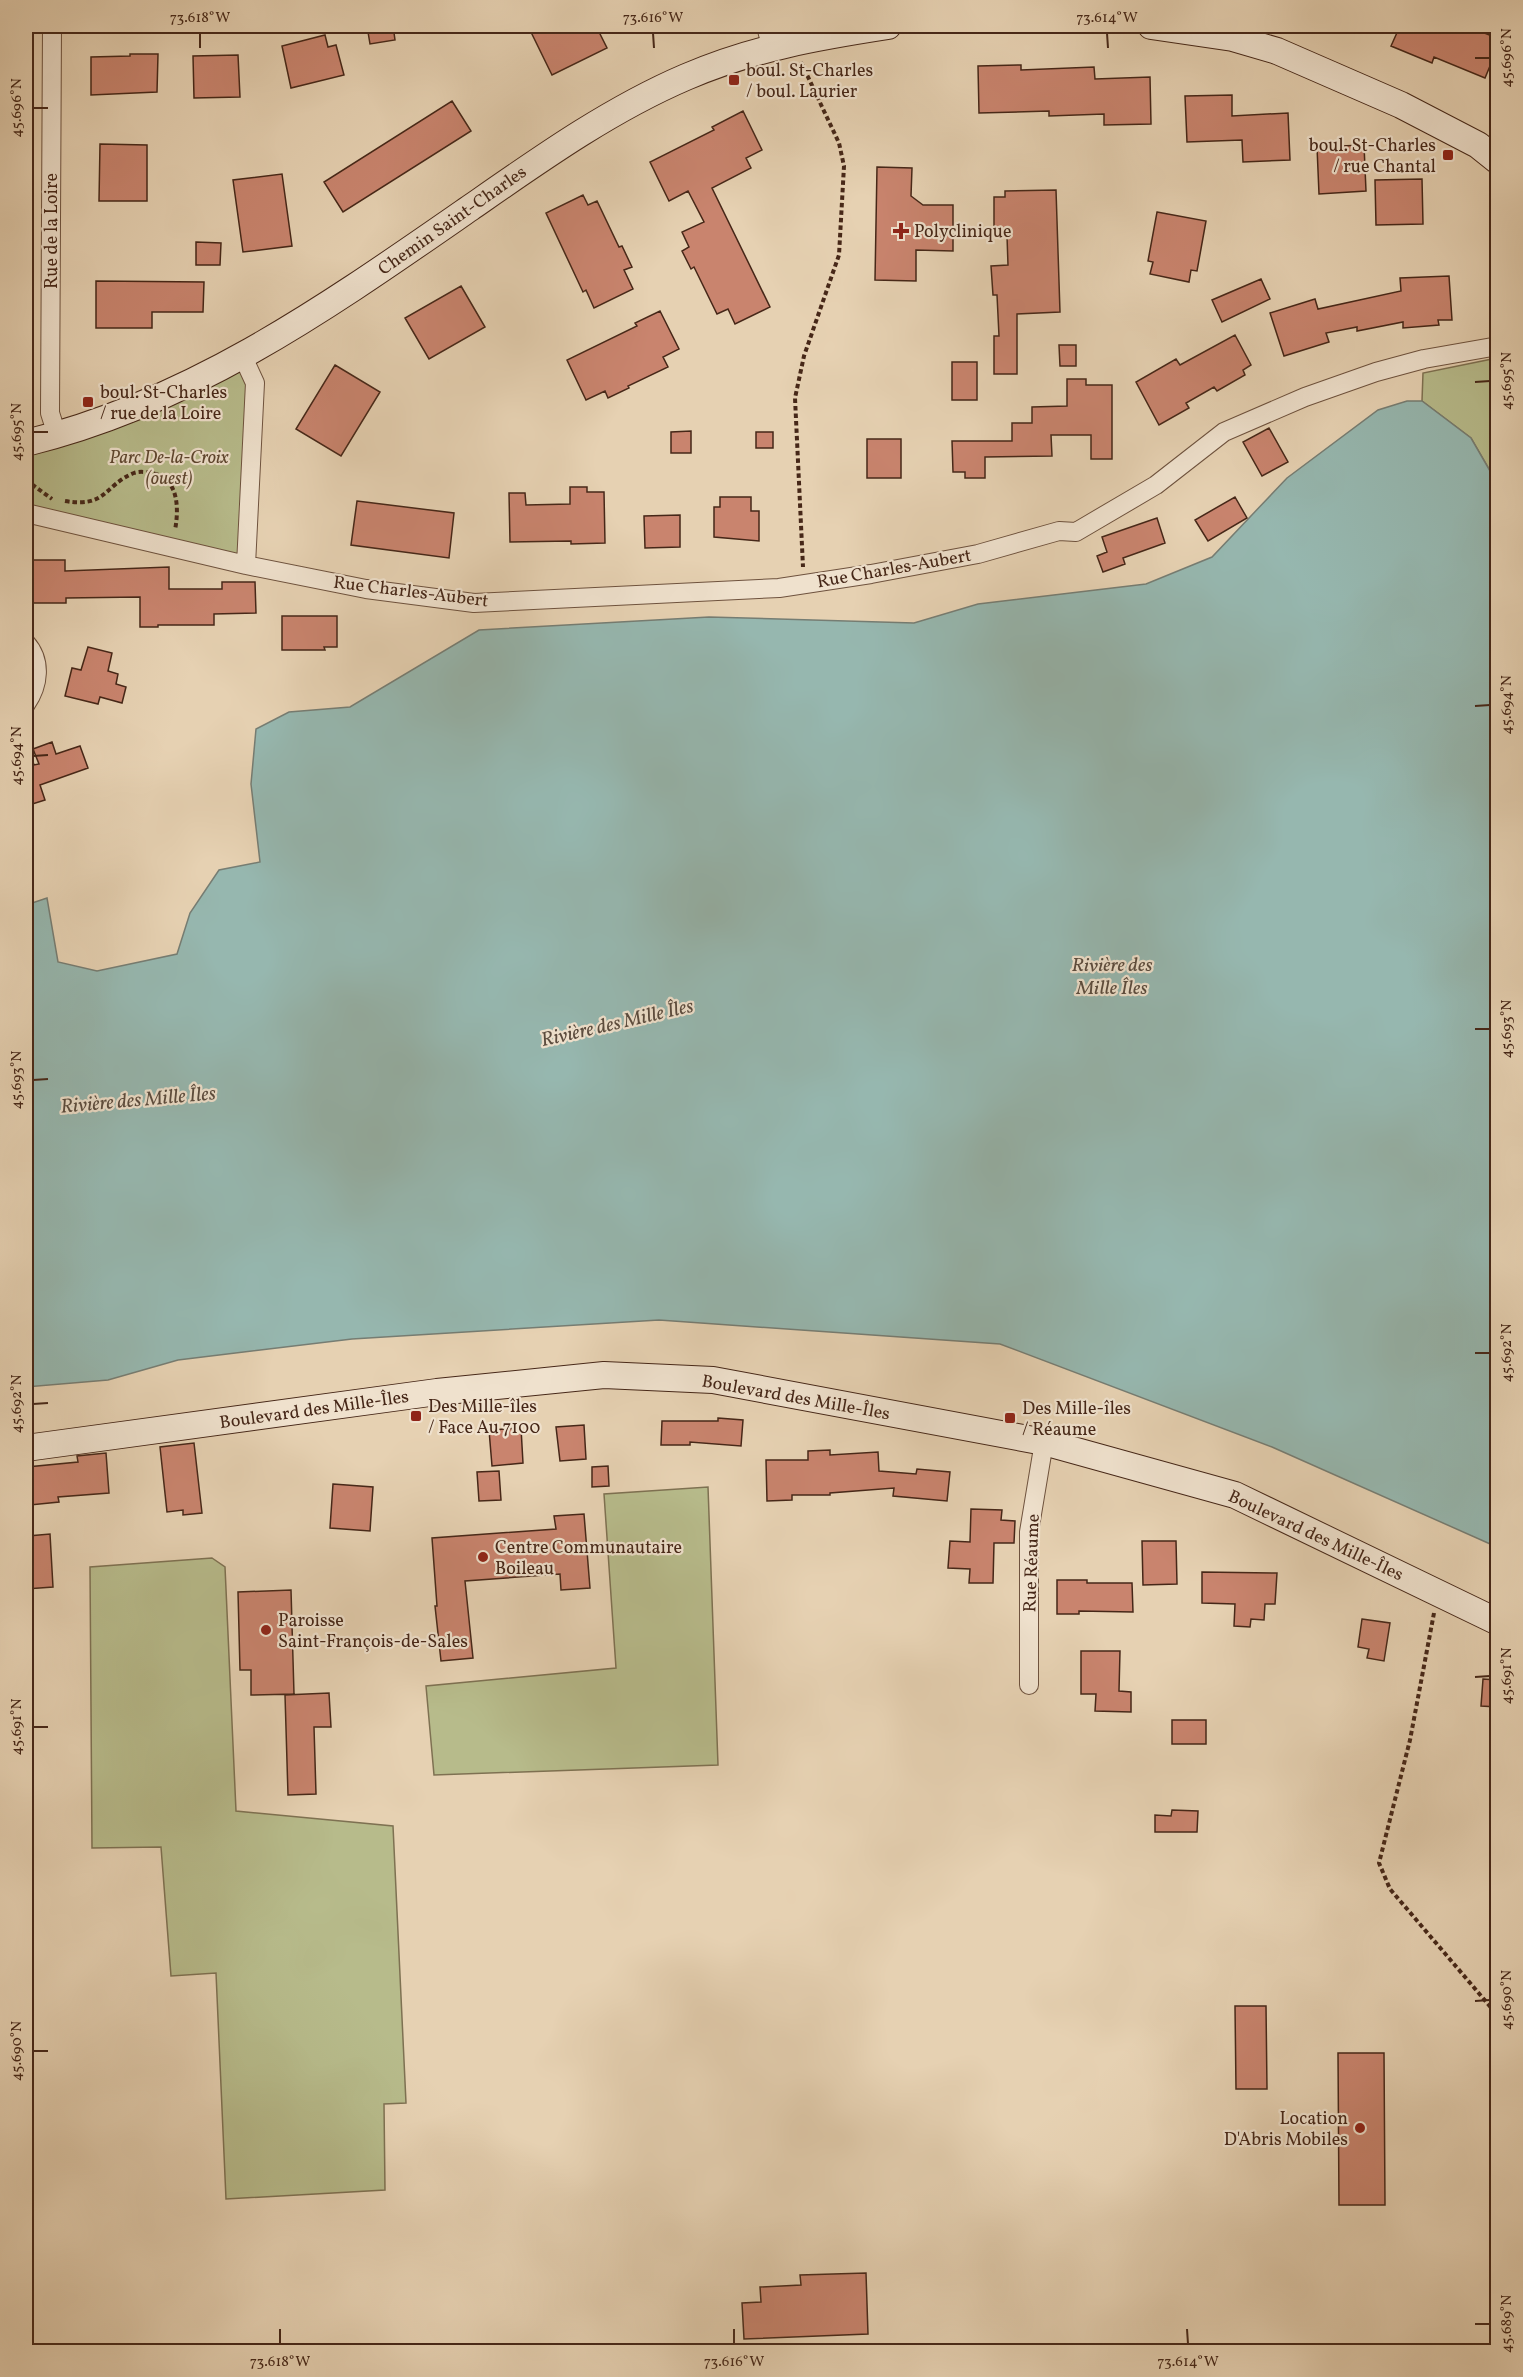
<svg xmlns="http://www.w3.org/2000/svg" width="1523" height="2377" font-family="Vollkorn,serif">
  <rect width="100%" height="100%" fill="#e6d1b2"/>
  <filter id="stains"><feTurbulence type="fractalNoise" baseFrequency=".00333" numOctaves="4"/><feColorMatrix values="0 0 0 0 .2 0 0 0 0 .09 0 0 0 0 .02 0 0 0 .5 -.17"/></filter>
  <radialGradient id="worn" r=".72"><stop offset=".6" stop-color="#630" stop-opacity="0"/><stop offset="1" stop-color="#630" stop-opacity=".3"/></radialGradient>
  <!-- green -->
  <path fill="#b7bb8b" stroke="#7e7152" stroke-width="1.5" d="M240,348L250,393L246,565L26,513V439L58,427Z
    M1497,358V483L1471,438L1422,401L1423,373Z
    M708,1487L718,1765L434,1775L426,1686L616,1668L604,1494Z
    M212,1558L225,1567L236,1811L393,1826L406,2103L384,2104L385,2190L226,2199L216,1973L171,1976L161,1847L92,1848L90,1567Z"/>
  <!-- water -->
  <path fill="#96b7af" stroke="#767d73" stroke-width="1.5" d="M1407,401H1422L1471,438L1497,483V1547L1272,1447L1000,1344L659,1320L352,1339L178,1360L108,1380L26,1387V905L47,898L58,962L97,971L177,954L190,913L219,870L260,862L251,784L256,729L289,712L350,707L479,630L709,617L914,623L978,604L1146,584L1212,557L1287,478L1378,410Z"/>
  <!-- building -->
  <path fill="#c9846e" stroke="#462718" stroke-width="1.5" d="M367,26H393L395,40L370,44Z
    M528,26H596L607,48L552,75Z
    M1400,26H1467L1497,38V49L1485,78L1434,57L1432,63L1391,46Z
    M325,35L328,47L336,45L344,75L291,88L282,46Z
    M130,54H158L157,92L91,95V57L130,56Z
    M238,55L240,97L194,98L193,56Z
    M1021,65V70L1094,67L1095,79L1150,77L1151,124L1104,125V114L1049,116V111L979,113L978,66Z
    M1232,95V116L1288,113L1290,160L1243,162L1242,140L1187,142L1185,96Z
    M452,101L471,131L343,212L324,182Z
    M743,111L762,150L746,158L751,168L712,188L770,307L735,324L728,309L717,314L694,267L691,269L682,251L689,247L682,232L704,222L688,191L669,201L650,162L714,130L712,127Z
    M100,144L147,145V201H99Z
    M1364,145L1366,191L1319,194L1317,147Z
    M877,167L912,168L911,196L923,205H953V251L916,250V281L875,280Z
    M282,174L292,246L243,252L233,180Z
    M1422,179L1423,224L1376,225L1375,180Z
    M1056,190L1060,312L1017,314V374H994V336H999L997,295H993L991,266L1008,265L1007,236H994V197H1005V191Z
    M583,195L588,205L597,201L619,247L622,246L632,267L624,270L633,289L594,308L586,290L583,292L546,213Z
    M1157,212L1206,221L1197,271L1191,270L1189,282L1150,274L1153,262L1148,261Z
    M196,242L221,243L220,265H196Z
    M1449,276L1452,320H1438L1439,325L1403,328V322L1357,331V327L1326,333L1329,342L1284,356L1270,313L1315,299L1318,309L1401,291L1400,278Z
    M1261,279L1270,299L1222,322L1212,300Z
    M96,281L204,282L203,312H152V328H96Z
    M461,286L485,327L429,359L405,318Z
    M660,311L679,349L663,357L668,367L628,386L629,388L608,398L605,391L586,400L567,360L637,326L635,323Z
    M1235,335L1251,365L1243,370L1245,375L1217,391L1214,387L1186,403L1189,408L1159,425L1136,382L1176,359L1180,365Z
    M1059,345H1076V366H1060Z
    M952,362H977V400H952Z
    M335,365L380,392L341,456L296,429Z
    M1067,379H1086V385H1112V459H1091V435H1051L1052,456L985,457V478H965V472H953L952,441H1012V423H1032V407L1067,406Z
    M1269,428L1288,462L1262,476L1243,442Z
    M691,431V453H671V432Z
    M756,432H773V448H756Z
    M867,439H901V478H867Z
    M570,487H587V492H604L605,543L571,544V541L510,542L509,493H525L526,505L570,504Z
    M720,497H751V511H759V541L714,537V507H720Z
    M1235,497L1247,518L1208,541L1195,520Z
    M357,501L454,513L449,558L351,545Z
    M680,515V547L645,548L644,516Z
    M1157,518L1165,543L1123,558L1125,564L1103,572L1097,556L1107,552L1102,537Z
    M31,560H65V571L169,567V589H222V582H255L256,613L214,614V625H158V627H140V597L66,598V603H32Z
    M282,616H337V647H324L325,650H282Z
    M88,647L112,653L108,671L118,674L116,684L126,687L122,703L100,697L98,704L65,696L72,668L81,670Z
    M52,742L56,754L80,746L88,768L40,785L45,800L26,806V749H29L34,765L39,764L33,749Z
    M718,1418L743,1420L741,1446L690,1442V1445H661L662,1421H718Z
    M584,1425L586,1459L560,1461L556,1427Z
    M521,1428L523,1463L492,1466L489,1430Z
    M194,1443L202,1513L183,1515V1510L167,1512L160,1447Z
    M830,1450V1455L878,1452L879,1471L916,1474L917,1469L950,1472L947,1501L893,1496L894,1488L830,1493V1495H792V1500L767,1501L766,1460H808V1451Z
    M106,1453L109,1493L58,1497L59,1502L30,1505L27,1467L78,1462L77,1456Z
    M608,1466L609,1486L592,1487V1467Z
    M499,1471L501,1500L479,1501L477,1472Z
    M333,1484L373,1487L370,1531L330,1528Z
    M971,1509L1002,1510L1001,1520L1015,1521L1014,1543H994L993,1583H969L970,1569L948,1568L950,1541L970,1542Z
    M584,1514L590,1588L561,1590L560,1574L465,1581L473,1658L441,1661L435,1606H437L432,1538L556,1529L554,1516Z
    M50,1534L53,1587L26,1589V1560H30L28,1536Z
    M1142,1541H1176L1177,1584L1143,1585Z
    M1202,1572L1277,1573L1275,1604H1265L1264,1620L1251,1619L1250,1627L1234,1626L1235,1604L1202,1603Z
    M1057,1580H1087V1583H1132L1133,1612L1079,1611V1614H1057Z
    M291,1590L294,1694L251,1695V1670H240L238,1592Z
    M1362,1619L1390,1623L1384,1661L1367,1658L1369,1649L1358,1647Z
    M1081,1651H1120L1119,1691L1131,1692V1712L1095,1711L1096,1694H1081Z
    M1483,1679L1497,1680V1707L1481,1706Z
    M329,1693L331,1727H314L316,1794L288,1795L285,1695Z
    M1172,1720H1206V1744H1172Z
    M1172,1810L1198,1811L1197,1832H1155V1815L1171,1816Z
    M1235,2006H1266L1267,2089H1236Z
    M1338,2053H1384L1385,2205H1339Z
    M866,2273L868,2334L744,2339L742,2303L761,2302L760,2287L801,2285L800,2275Z"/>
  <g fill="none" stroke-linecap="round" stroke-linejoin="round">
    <defs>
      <path id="street" d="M52,26L50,413L57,435
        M766,26L771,46
        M243,357L255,383L246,565
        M26,513L246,565L366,589L474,603L779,588L871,574L978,554L1059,531L1076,532L1156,485L1224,432L1305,397L1376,372L1424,359L1498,346
        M26,643C42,661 39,685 26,704
        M1029,1685V1532L1044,1442"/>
      <path id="secondary" d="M1151,26L1233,38L1277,51L1401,105L1478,145L1498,161
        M26,443C194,402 330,305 470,208C539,160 609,110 686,77C753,48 817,37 888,26
        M26,1448L437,1392L604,1375L713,1380L1044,1442L1235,1495L1498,1622"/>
    </defs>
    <!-- street casing -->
    <use href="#street" stroke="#6e523e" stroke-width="20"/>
    <!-- secondary casing -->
    <use href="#secondary" stroke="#462718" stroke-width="28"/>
    <!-- path -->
    <path stroke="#462718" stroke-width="4" stroke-dasharray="4.5 3" stroke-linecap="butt" d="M801,62L839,143L844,166L839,255L804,356L795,398L803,567
      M26,480L52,499
      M65,501C107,508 104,485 134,473C139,471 147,472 152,473C179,478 179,509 175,530
      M1434,1613L1410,1740L1379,1863L1390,1889L1494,2011L1498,2019"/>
    <!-- street -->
    <use href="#street" stroke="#efe1cd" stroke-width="18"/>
    <!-- secondary -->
    <use href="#secondary" stroke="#efe1cd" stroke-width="26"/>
  </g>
  <!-- ticks -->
  <path fill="none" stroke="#462718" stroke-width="2" d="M200,33V48M653,33L654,48M1107,33L1108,48M1475,58H1490M33,108H48M1475,382L1490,381M33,432H48M1475,706L1490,705M33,756L48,755M1475,1029H1490M33,1080L48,1079M1475,1353H1490M33,1404L48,1403M1475,1677L1490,1676M33,1727H48M1475,2001L1490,2000M33,2051H48M1475,2324H1490M280,2329V2344M734,2329V2344M1187,2329L1188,2344"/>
  <!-- markers -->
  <g fill="#8f2418" stroke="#efe1cd" stroke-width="2">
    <rect x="728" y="74" width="12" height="12" rx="3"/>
    <rect x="1442" y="149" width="12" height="12" rx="3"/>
    <path d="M898 222h6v6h6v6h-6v6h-6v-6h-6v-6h6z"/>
    <rect x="82" y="396" width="12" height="12" rx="3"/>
    <rect x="410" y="1410" width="12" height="12" rx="3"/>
    <rect x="1004" y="1412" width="12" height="12" rx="3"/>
    <circle cx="483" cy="1557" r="6"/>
    <circle cx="266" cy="1630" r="6"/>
    <circle cx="1360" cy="2128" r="6"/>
  </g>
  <g text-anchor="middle" stroke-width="4.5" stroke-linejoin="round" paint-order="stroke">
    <!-- poi labels -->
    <g font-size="18" fill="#462718" stroke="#efe1cd" text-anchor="start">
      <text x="746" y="76">boul. St-Charles<tspan x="746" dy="21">/ boul. Laurier</tspan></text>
      <text x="1436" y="151" text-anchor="end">boul. St-Charles<tspan x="1436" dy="21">/ rue Chantal</tspan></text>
      <text x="914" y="237">Polyclinique</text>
      <text x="100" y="398">boul. St-Charles<tspan x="100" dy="21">/ rue de la Loire</tspan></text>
      <text x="428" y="1412">Des Mille-îles<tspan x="428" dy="21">/ Face Au 7100</tspan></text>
      <text x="1022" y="1414">Des Mille-îles<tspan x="1022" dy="21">/ Réaume</tspan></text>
      <text x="495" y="1553">Centre Communautaire<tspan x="495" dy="21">Boileau</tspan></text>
      <text x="278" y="1626">Paroisse<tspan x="278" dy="21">Saint-François-de-Sales</tspan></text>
      <text x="1348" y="2124" text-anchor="end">Location<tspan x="1348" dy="21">D'Abris Mobiles</tspan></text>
    </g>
    <!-- street labels -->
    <g font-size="18" fill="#462718" stroke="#efe1cd">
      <text transform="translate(452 220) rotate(-35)" y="6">Chemin Saint-Charles</text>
      <text transform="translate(51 231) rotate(-90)" y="6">Rue de la Loire</text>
      <text transform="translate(894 568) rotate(-10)" y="6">Rue Charles-Aubert</text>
      <text transform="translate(411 591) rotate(7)" y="6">Rue Charles-Aubert</text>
      <text transform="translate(796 1397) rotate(10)" y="6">Boulevard des Mille-Îles</text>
      <text transform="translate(314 1409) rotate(-8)" y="6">Boulevard des Mille-Îles</text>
      <text transform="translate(1316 1535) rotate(25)" y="6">Boulevard des Mille-Îles</text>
      <text transform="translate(1031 1563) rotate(-88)" y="6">Rue Réaume</text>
    </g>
    <!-- park labels -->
    <g font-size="18" font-style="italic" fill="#5d452f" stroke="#efe1cd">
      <text x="169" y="463">Parc De-la-Croix<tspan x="169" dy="21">(ouest)</tspan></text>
    </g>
    <!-- water labels -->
    <g font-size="20" font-style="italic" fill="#5a4b3e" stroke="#efe1cd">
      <text x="1112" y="971">Rivière des<tspan x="1112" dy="23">Mille Îles</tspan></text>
      <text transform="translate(617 1022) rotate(-13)" y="7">Rivière des Mille Îles</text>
      <text transform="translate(138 1099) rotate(-5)" y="7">Rivière des Mille Îles</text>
    </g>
  </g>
  <!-- margin -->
  <rect width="1523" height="2377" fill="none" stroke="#e6d1b2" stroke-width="66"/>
  <rect x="33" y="33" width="1457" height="2311" fill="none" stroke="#462718" stroke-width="2"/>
  <g font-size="15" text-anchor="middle" fill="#462718">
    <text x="200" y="22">73.618°W</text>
    <text x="653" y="22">73.616°W</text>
    <text x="1107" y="22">73.614°W</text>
    <text transform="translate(1506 58) rotate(-90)" y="5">45.696°N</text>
    <text transform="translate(16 108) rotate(-90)" y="5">45.696°N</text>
    <text transform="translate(1506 381) rotate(-90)" y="5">45.695°N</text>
    <text transform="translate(16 432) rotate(-90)" y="5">45.695°N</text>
    <text transform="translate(1506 705) rotate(-90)" y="5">45.694°N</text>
    <text transform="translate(16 756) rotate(-90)" y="5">45.694°N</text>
    <text transform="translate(1506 1029) rotate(-90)" y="5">45.693°N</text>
    <text transform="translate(16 1080) rotate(-90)" y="5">45.693°N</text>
    <text transform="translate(1506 1353) rotate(-90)" y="5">45.692°N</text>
    <text transform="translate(16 1404) rotate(-90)" y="5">45.692°N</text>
    <text transform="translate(1506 1676) rotate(-90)" y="5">45.691°N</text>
    <text transform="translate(16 1727) rotate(-90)" y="5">45.691°N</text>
    <text transform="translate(1506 2000) rotate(-90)" y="5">45.690°N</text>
    <text transform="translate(16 2051) rotate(-90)" y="5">45.690°N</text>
    <text transform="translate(1506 2324) rotate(-90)" y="5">45.689°N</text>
    <text x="280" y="2366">73.618°W</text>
    <text x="734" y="2366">73.616°W</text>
    <text x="1188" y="2366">73.614°W</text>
  </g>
  <rect width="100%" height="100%" filter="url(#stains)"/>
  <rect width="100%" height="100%" fill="url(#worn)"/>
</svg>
